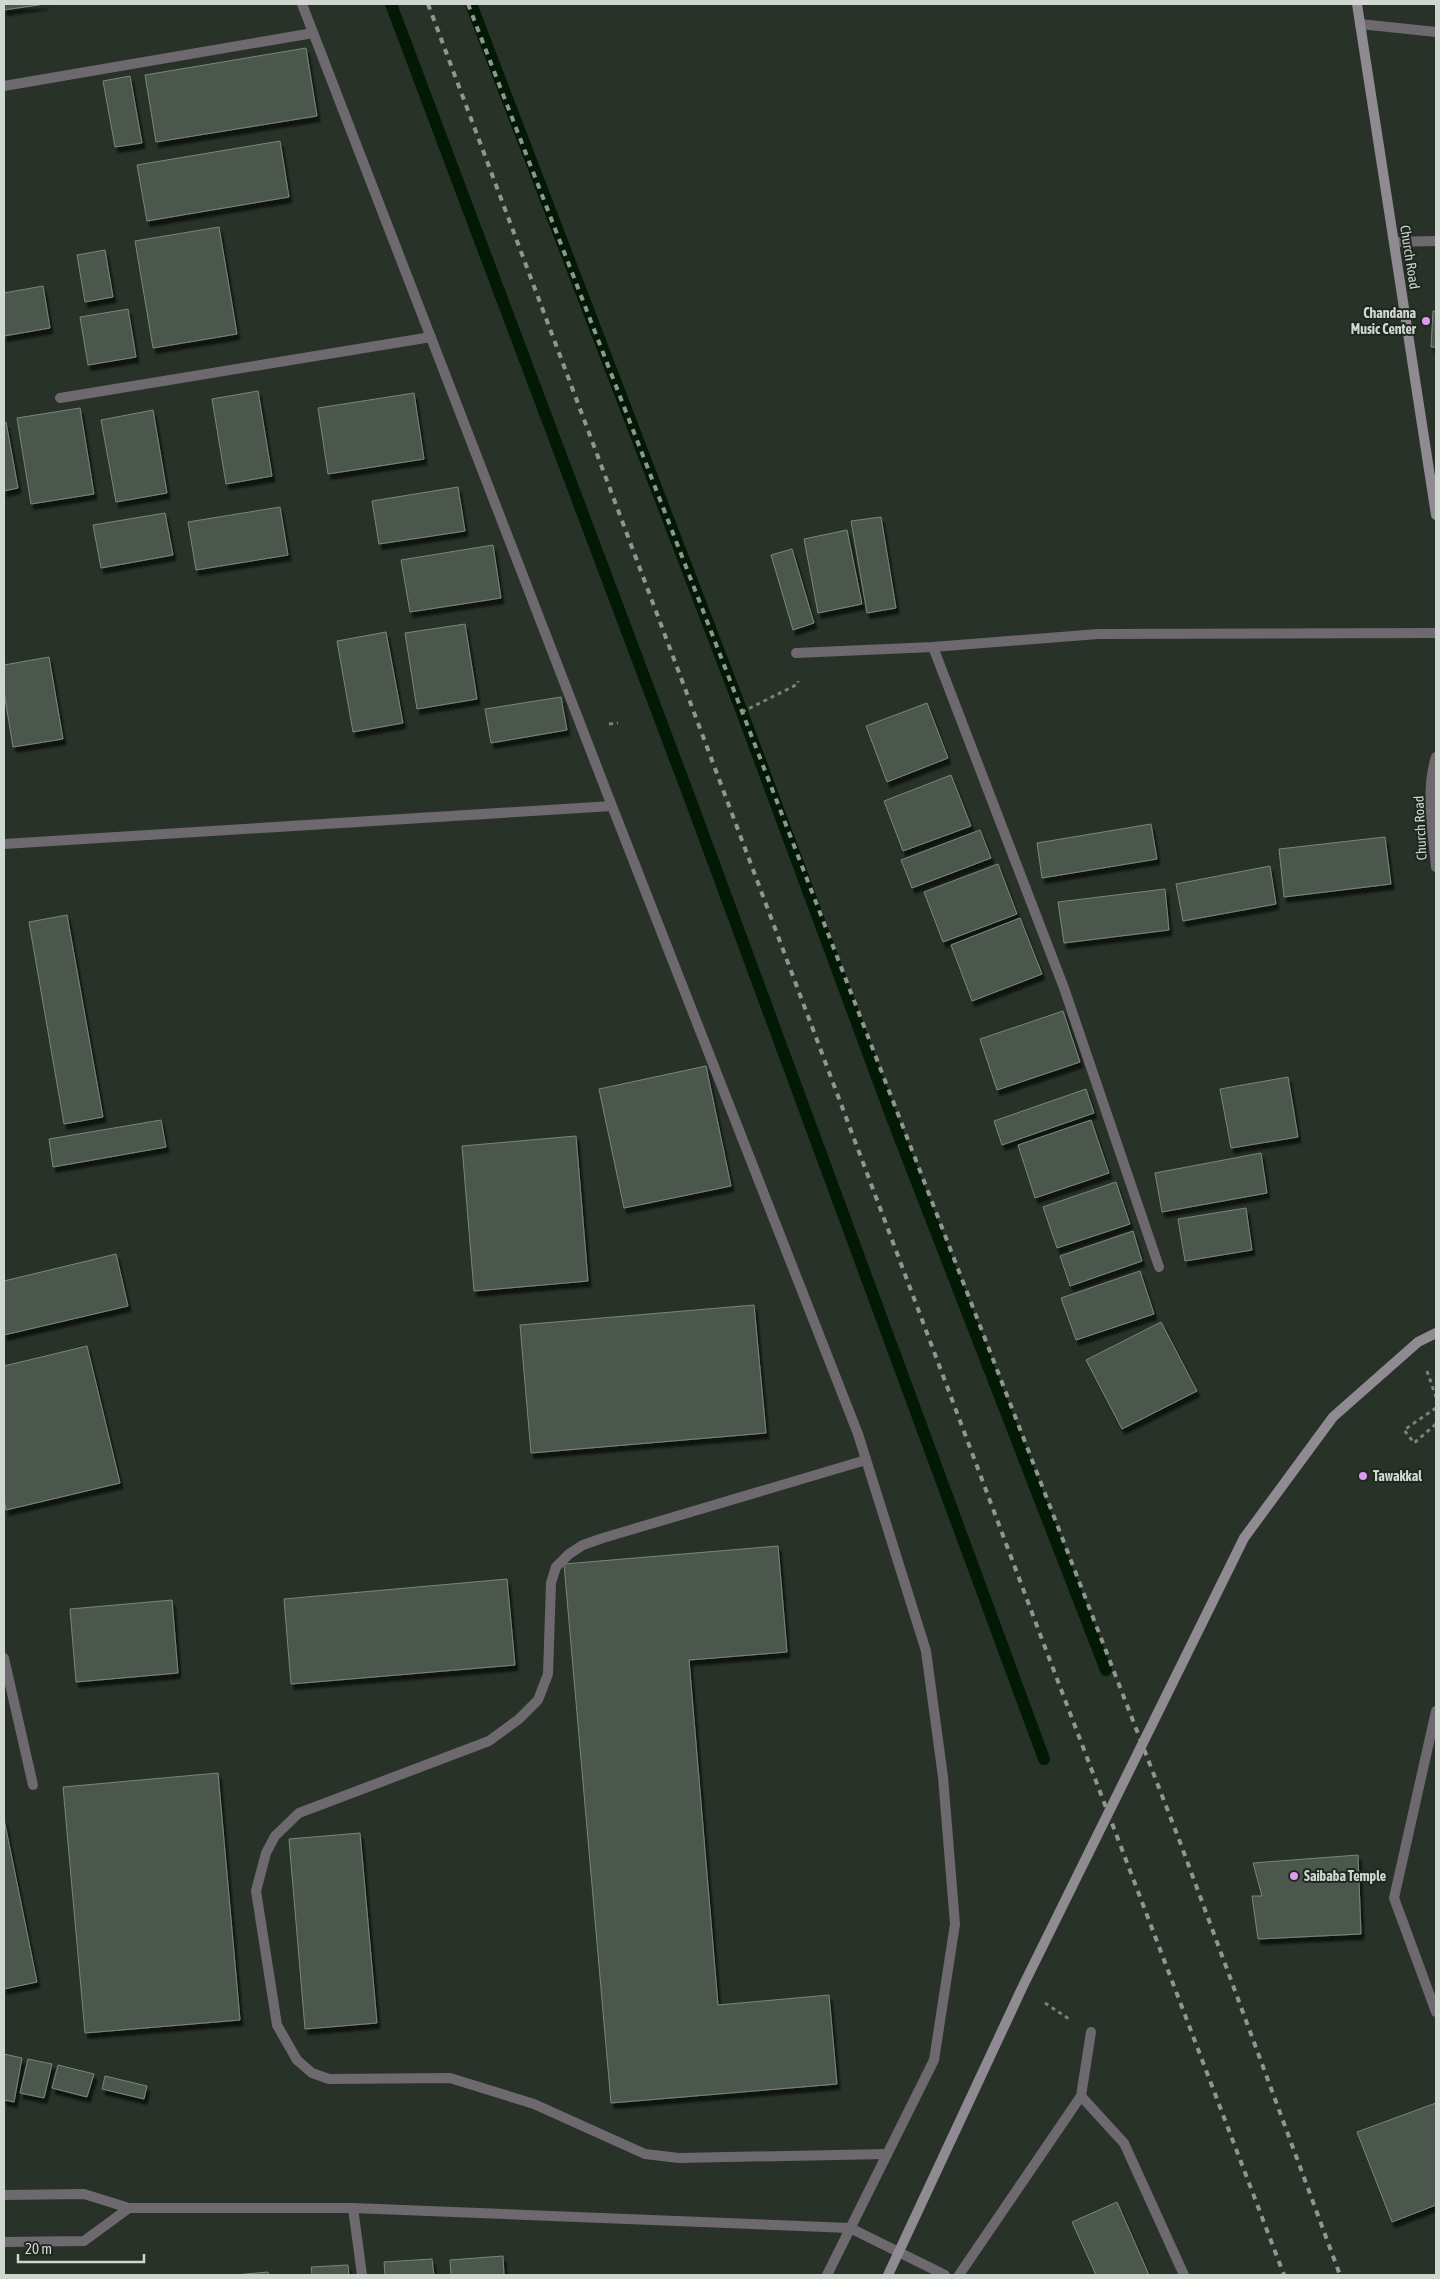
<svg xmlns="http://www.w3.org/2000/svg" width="1440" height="2279" font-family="'Asap Condensed',sans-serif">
  <defs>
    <filter id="shadow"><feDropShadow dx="3" dy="5.5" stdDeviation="1" flood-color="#0009"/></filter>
  </defs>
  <rect width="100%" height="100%" fill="#283229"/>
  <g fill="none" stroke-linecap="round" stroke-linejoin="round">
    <!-- stream -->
    <path stroke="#021906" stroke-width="12" d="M391,4L692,804L1044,1759
      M471,4L742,712L894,1123L1106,1670"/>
  </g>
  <!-- building -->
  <path fill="#4c574d" stroke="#7a867b" filter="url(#shadow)" d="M4,4H45L4,10Z
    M306,48L317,116L156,142L145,75Z
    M130,76L142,143L115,147L103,81Z
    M280,141L289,197L147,221L137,165Z
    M219,227L237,334L153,348L135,241Z
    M105,250L113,297L85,302L77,255Z
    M43,286L50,328L4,336V293Z
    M128,309L136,357L88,365L80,317Z
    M1433,311H1436V347H1431Z
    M258,391L272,476L226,484L212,399Z
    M414,393L424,459L328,474L318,408Z
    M80,408L94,494L31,504L17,418Z
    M153,410L167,493L116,502L101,420Z
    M6,422L18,488L4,491V423Z
    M458,487L465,531L379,544L372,501Z
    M280,507L288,555L196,570L188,522Z
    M165,513L173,555L101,568L93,525Z
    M881,517L896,608L867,613L851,521Z
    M847,530L862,604L818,613L804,539Z
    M493,545L501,598L410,612L401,560Z
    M792,549L814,623L793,630L771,555Z
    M465,624L477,699L417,709L405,633Z
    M386,632L403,723L353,732L337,641Z
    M49,657L63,739L13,747L4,692V665Z
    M561,697L567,730L491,743L485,709Z
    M927,703L948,758L887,782L866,726Z
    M951,775L971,826L903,851L884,801Z
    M1151,824L1157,859L1042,878L1037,843Z
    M980,830L991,858L912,888L901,860Z
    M1385,837L1391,884L1284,897L1279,849Z
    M998,864L1017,914L943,942L924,892Z
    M1270,866L1276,904L1183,921L1176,884Z
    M1165,889L1169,930L1064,943L1058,902Z
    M67,915L103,1117L64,1124L29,922Z
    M1020,918L1042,974L972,1001L951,945Z
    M1063,1011L1080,1062L997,1090L980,1039Z
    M706,1066L731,1186L624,1208L599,1089Z
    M1288,1077L1298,1137L1231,1148L1220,1089Z
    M1086,1089L1094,1113L1002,1145L994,1121Z
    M161,1120L166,1147L53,1167L49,1139Z
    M1091,1120L1109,1173L1035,1198L1018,1145Z
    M576,1136L588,1281L474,1291L462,1146Z
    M1261,1153L1267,1193L1162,1212L1155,1173Z
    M1116,1182L1130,1224L1057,1248L1043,1207Z
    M1246,1208L1252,1250L1185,1261L1178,1219Z
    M1133,1231L1142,1261L1070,1286L1060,1256Z
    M116,1254L128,1306L4,1335V1281Z
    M1140,1271L1154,1314L1076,1340L1061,1298Z
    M754,1305L766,1433L531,1453L520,1325Z
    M1161,1322L1197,1391L1122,1429L1086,1360Z
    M87,1346L120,1483L6,1510L4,1500V1366Z
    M778,1546L787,1652L689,1660L718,2005L829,1995L837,2084L611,2103L564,1564Z
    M507,1579L515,1665L291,1684L284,1599Z
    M172,1600L178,1673L76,1682L70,1609Z
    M218,1773L240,2020L85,2033L63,1787Z
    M4,1819L37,1982L4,1989Z
    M360,1833L377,2023L305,2029L289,1839Z
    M1358,1855L1361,1934L1258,1939L1252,1896H1262L1253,1863Z
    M4,2054L22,2058L14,2102L4,2100Z
    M28,2059L52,2064L44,2098L20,2093Z
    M58,2065L94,2074L87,2097L52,2088Z
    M105,2076L147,2086L144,2099L102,2089Z
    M1436,2103V2205L1392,2222L1357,2132Z
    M1117,2202L1149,2275H1096L1072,2222Z
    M503,2256L504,2275H451L450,2260Z
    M432,2259L434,2275H385L384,2262Z
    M348,2265L349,2275H312L311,2267Z
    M268,2272L269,2275H235Z"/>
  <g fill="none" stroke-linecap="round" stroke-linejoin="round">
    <!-- path -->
    <path stroke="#79817a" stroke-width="3" stroke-dasharray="4 4" stroke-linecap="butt" d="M742,712L798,684V681
      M609,724L618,723
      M1427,1371L1436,1397
      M1436,1408L1404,1430L1414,1443L1436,1424
      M1045,2003L1069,2019"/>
    <!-- lane -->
    <path stroke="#6d696f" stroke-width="10" d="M60,398L431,337
      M866,1460L603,1538L583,1545L569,1554L556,1567L551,1583L548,1674L538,1700L519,1719L489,1741L299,1813L275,1836L266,1853L256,1891L277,2025L297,2060L312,2073L329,2079L450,2078L534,2104L645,2154L679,2158L887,2154"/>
    <!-- street -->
    <path stroke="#6d696f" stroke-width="10" d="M302,4L612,806L858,1434L926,1651L943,1777L955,1924L934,2060L827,2275
      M1360,24L1436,32
      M4,86L313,33
      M1394,242L1436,241
      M933,647L1064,988L1159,1267
      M796,653L933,647L1098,634L1436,633
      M1436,757C1425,792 1433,831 1436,867
      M4,844L612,806
      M4,1658L33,1785
      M1436,1711L1394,1898L1436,2012
      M1081,2096L1124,2143L1184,2275
      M4,2195L84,2194L129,2208H353L850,2228L945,2275
      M353,2208L362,2275
      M4,2242L84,2241L129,2208
      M959,2275L1081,2096L1091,2032"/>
    <!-- secondary -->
    <path stroke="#908a92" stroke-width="10" d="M1357,4L1436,515"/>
    <!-- rail -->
    <path stroke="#8f9790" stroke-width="4" stroke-dasharray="6 6" stroke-linecap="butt" d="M428,4L1043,1642L1284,2275
      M468,4L1180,1842L1340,2275"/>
    <!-- secondary-bridge -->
    <path stroke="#908a92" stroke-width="10" d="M888,2275L1022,1988L1244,1538L1333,1417L1418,1342L1436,1333"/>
  </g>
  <!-- markers -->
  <g fill="#de98f2" stroke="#1e2820" stroke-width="2">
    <circle cx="1426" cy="321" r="5"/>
    <circle cx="1363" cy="1476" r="5"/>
    <circle cx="1294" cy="1876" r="5"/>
  </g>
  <g text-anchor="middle" stroke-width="4" stroke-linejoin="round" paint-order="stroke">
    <!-- street labels -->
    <g font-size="14" fill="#d0d6d0" stroke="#1e2820">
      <text transform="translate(1410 257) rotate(81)" y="5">Church Road</text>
      <text transform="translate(1420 828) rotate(-93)" y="5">Church Road</text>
    </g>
    <!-- poi labels -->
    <g font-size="14" font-weight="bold" fill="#d0d6d0" stroke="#1e2820" text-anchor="start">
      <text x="1416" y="318" text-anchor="end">Chandana<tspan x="1416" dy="16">Music Center</tspan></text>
      <text x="1373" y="1481">Tawakkal</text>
      <text x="1304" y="1881">Saibaba Temple</text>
    </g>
  </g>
  <!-- border -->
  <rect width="1440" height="2279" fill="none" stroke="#d0d6d0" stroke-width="10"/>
  <!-- scale -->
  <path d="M18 2254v8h126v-8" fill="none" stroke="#d0d6d0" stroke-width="2.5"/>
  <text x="25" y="2254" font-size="15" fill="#d0d6d0" stroke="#1e2820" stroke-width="4" paint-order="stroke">20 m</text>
</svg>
